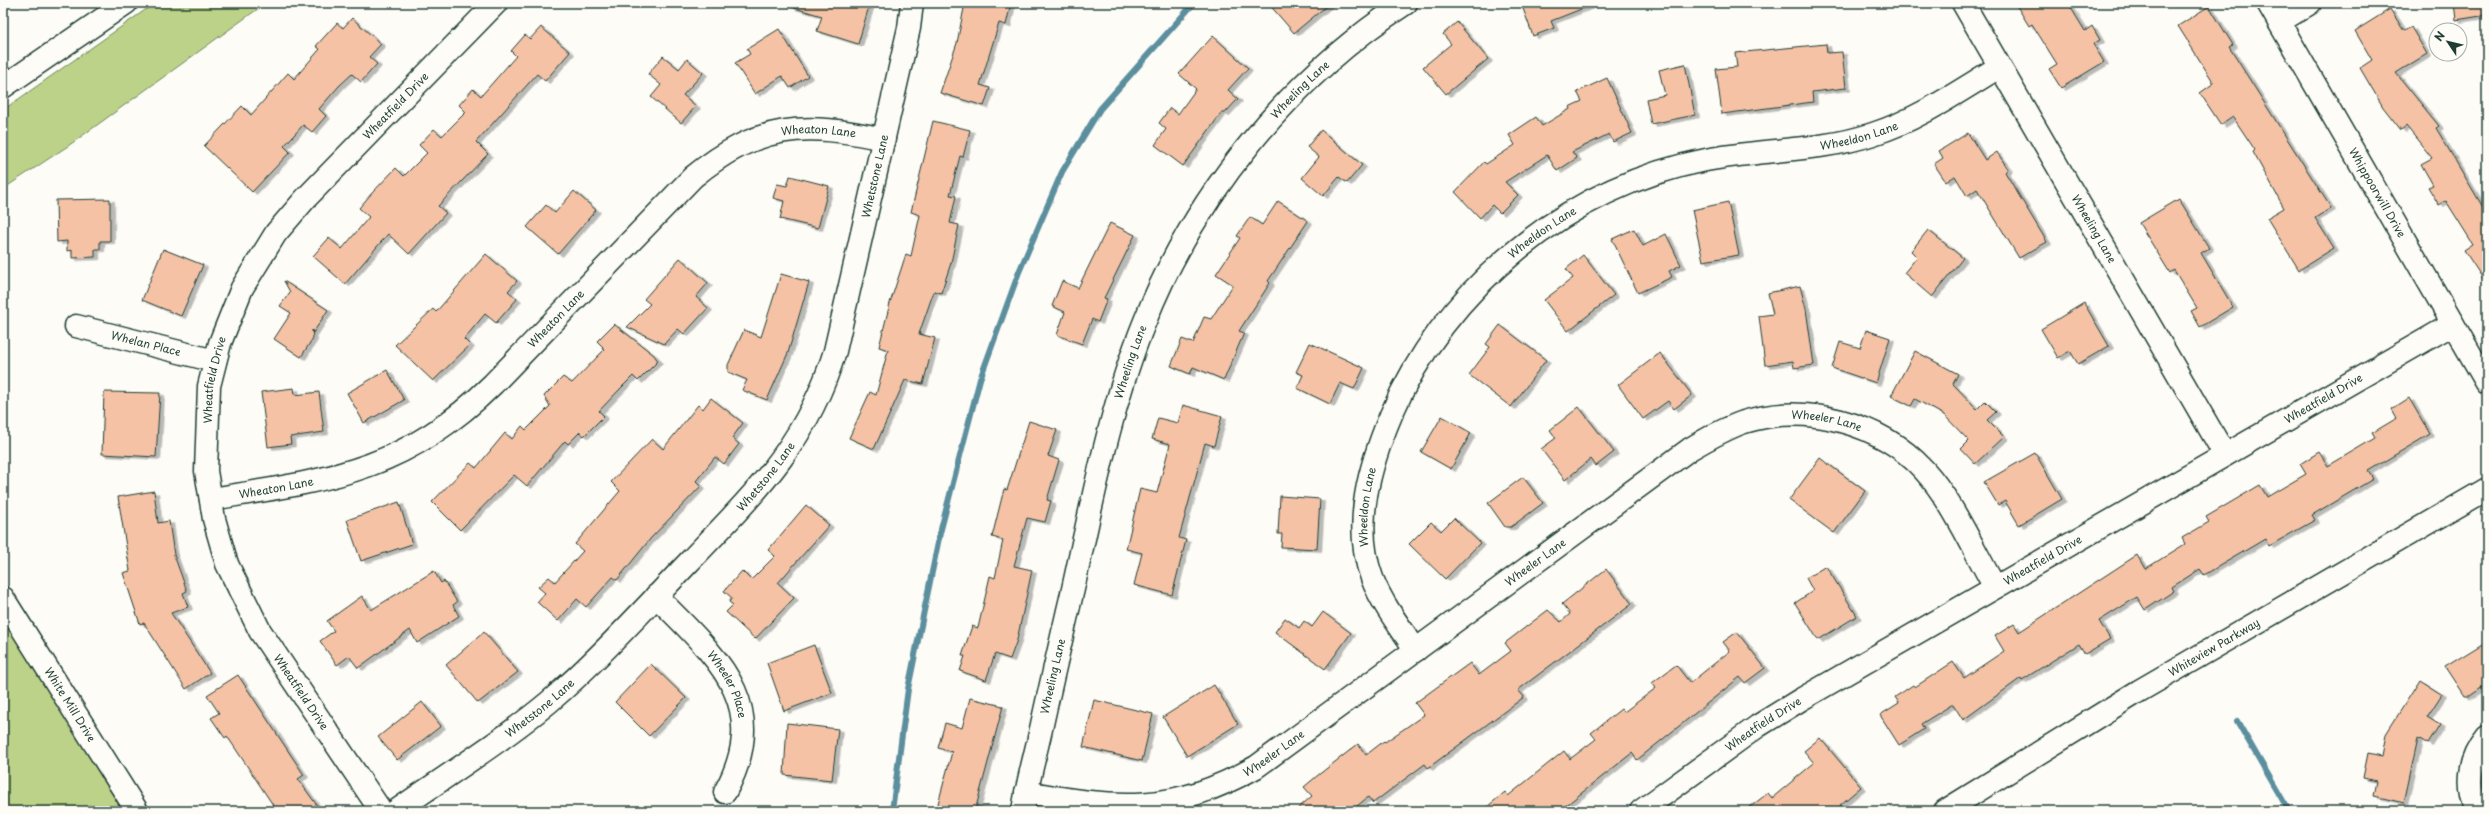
<svg xmlns="http://www.w3.org/2000/svg" width="2490" height="814" font-family="'Playpen Sans',sans-serif">
  <defs>
    <filter id="shadow"><feDropShadow dx="4.5" dy="2.5" stdDeviation="0" flood-color="#0004"/></filter>
  </defs>
  <rect width="100%" height="100%" fill="#fdfcf7"/>
  <filter id="ink" filterUnits="userSpaceOnUse"><feTurbulence type="fractalNoise" baseFrequency=".025" numOctaves="2"/><feDisplacementMap in="SourceGraphic" scale="8" xChannelSelector="R" yChannelSelector="G"/><feConvolveMatrix kernelMatrix="1 2 1 2 8 2 1 2 1" color-interpolation-filters="sRGB"/></filter>
  <g filter="url(#ink)">
    <!-- green -->
    <path fill="#bcd288" stroke="#6e885e" d="M155,3H266L68,146L3,189V110Z
      M3,619L125,811H3Z"/>
    <g fill="none" stroke-linecap="round" stroke-linejoin="round">
      <!-- stream -->
      <path stroke="#5c8f9e" stroke-width="6" d="M2237,721L2289,811
        M892,811L908,689L940,533L980,379L1019,272L1062,172L1100,109L1194,3"/>
    </g>
    <!-- building -->
    <path fill="#f5c2a5" stroke="#1f3d34" filter="url(#shadow)" d="M792,3H870L858,44L817,31L822,16L791,7Z
      M965,3H1011L1006,25L999,23L980,85L990,88L984,106L940,93L957,43Z
      M1268,3H1330L1294,33Z
      M1521,3H1594V4L1551,21L1554,28L1533,36Z
      M2015,3H2068L2085,31L2092,26L2100,40L2093,44L2104,62L2061,88L2049,69L2057,64L2032,24L2029,26Z
      M2454,3H2487V15L2456,20Z
      M2209,6L2233,45L2229,47L2331,208L2315,218L2334,248L2299,270L2267,218L2284,208L2253,152L2255,150L2233,117L2221,125L2200,93L2214,83L2178,26Z
      M2390,9L2404,31L2411,27L2427,54L2396,73L2439,126L2436,128L2487,214V285L2464,250L2473,244L2446,201L2439,205L2428,187L2433,185L2421,164L2432,158L2406,126L2401,130L2383,107L2360,68L2372,60L2355,31Z
      M352,18L381,44L369,57L377,64L361,82L352,74L339,86L319,109L326,116L312,132L303,125L284,146L290,152L252,192L204,146L242,106L251,115L288,73L294,79L320,49L316,46L337,23L343,28Z
      M1457,22L1488,59L1446,94L1423,67L1451,44L1443,34Z
      M541,27L570,52L545,81L537,74L476,142L488,154L438,206L446,213L409,254L388,234L345,284L313,256L329,238L342,249L369,217L359,208L372,193L396,168L404,176L427,153L419,145L434,129L442,136L466,112L459,105L473,89L481,96L516,56L511,51L525,35L530,39Z
      M779,29L808,76L790,88L782,76L755,94L735,63L750,54L747,49Z
      M1213,36L1248,68L1228,90L1238,99L1224,114L1222,112L1183,166L1155,145L1166,129L1159,123L1170,108L1178,114L1196,89L1179,74Z
      M1826,44L1827,53L1842,52L1846,88L1812,92L1813,102L1722,114L1716,69L1737,67L1735,53Z
      M663,56L679,69L687,59L703,73L683,95L696,106L681,123L651,97L661,85L648,74Z
      M1685,64L1695,115L1651,124L1646,99L1665,95L1659,70Z
      M1607,78L1632,133L1613,142L1609,134L1572,152L1577,158L1557,171L1547,155L1505,182L1518,195L1500,213L1492,205L1480,218L1455,192L1484,162L1486,164L1515,145L1509,135L1536,117L1542,126L1570,109L1569,107L1582,101L1577,92Z
      M933,121L970,130L963,157L960,156L950,195L956,196L950,223L959,225L951,263L941,293L934,291L919,334L935,338L923,384L905,380L874,449L849,438L870,392L876,395L888,350L879,347L890,303L906,254L911,256L920,215L911,212Z
      M1321,130L1362,165L1347,183L1339,177L1323,196L1302,178L1319,157L1307,147Z
      M1968,133L1985,160L1997,152L2008,169L2005,172L2047,242L2019,258L1977,189L1967,196L1955,176L1946,182L1934,164L1943,158L1939,151Z
      M790,176L829,186L818,228L780,219L784,201L773,198L777,184L787,186Z
      M574,191L596,210L558,254L527,227L546,205L555,213Z
      M110,199V241H100V249H95V257L72,258V250L67,251V241L57,242L56,200Z
      M2179,199L2209,248L2201,253L2233,307L2200,327L2191,311L2197,308L2174,270L2170,273L2139,223Z
      M1278,201L1308,221L1268,281L1270,283L1239,331L1244,333L1224,380L1193,367L1190,374L1171,366L1182,339L1193,343L1204,317L1211,319L1233,285L1216,274L1240,238L1237,236L1250,217L1262,225Z
      M1728,202L1739,255L1703,261L1692,210Z
      M1110,223L1135,235L1104,298L1107,299L1098,322L1092,319L1082,344L1057,335L1065,312L1052,306L1062,281L1078,288Z
      M1634,229L1643,246L1666,234L1681,265L1669,271L1672,277L1638,293L1612,239Z
      M1928,230L1963,258L1932,297L1904,273L1917,257L1911,251Z
      M163,249L203,265L181,316L142,300Z
      M486,254L517,281L508,291L517,299L496,323L485,314L464,339L470,345L433,381L395,345L433,309L436,312Z
      M1583,255L1614,295L1568,331L1544,300L1573,278L1566,269Z
      M680,258L708,283L696,297L708,308L684,334L678,329L664,344L627,327L650,304L644,299Z
      M781,274L809,282L788,353L767,400L742,390L747,380L728,372V365L744,330L761,337Z
      M284,281L328,310L313,333L312,330L313,338L301,357L274,339L291,313L280,306L290,292Z
      M1800,286L1806,309L1814,365L1794,368L1793,361L1765,365L1759,316L1773,314L1768,293Z
      M2084,303L2109,346L2078,364L2070,351L2058,358L2041,329Z
      M614,324L654,355L658,361L638,381L633,376L621,388L599,411L604,416L584,436L580,432L568,444L565,441L527,486L514,475L460,530L432,502L470,463L476,468L505,433L512,439L522,426L526,430L550,406L544,396L563,377L572,383L604,350L602,349L603,347L597,341Z
      M1500,325L1546,360L1511,407L1469,375L1490,347L1486,344Z
      M1866,330L1890,338L1876,383L1832,368L1840,342L1860,348Z
      M1310,343L1364,368L1354,389L1340,383L1330,404L1297,388L1303,375L1296,372Z
      M1915,351L1958,374L1953,384L1977,409L1985,401L1996,412L1987,420L2004,437L1975,464L1961,449L1969,441L1944,415L1915,399L1911,406L1891,396Z
      M1660,353L1692,395L1674,409L1668,401L1643,419L1618,385Z
      M387,370L404,400L364,423L347,393Z
      M294,388L295,395L319,392L324,432L290,437L291,444L268,447L261,392Z
      M104,392L160,393L156,457L102,454Z
      M711,398L743,423L732,438L739,444L724,464L715,457L696,481L701,486L651,538L617,580L613,577L586,607L577,599L558,621L537,602L545,593L538,587L549,577L555,582L583,551L575,544L620,491L611,482L652,439L663,449L698,405L703,409Z
      M2409,398L2430,434L2368,471L2373,479L2312,515L2315,520L2269,546L2265,539L2204,575L2200,569L2172,587L2174,591L2145,610L2137,597L2099,621L2110,639L2085,654L2079,644L2022,680L2021,678L1963,720L1953,704L1921,724L1924,729L1899,745L1880,715L1899,703L1895,697L1913,685L1915,687L1953,662L1964,678L2004,651L1995,636L2014,624L2019,632L2137,555L2145,569L2185,544L2182,538L2209,522L2206,517L2260,485L2267,497L2306,474L2300,464L2319,452L2328,466L2375,438L2372,433L2397,418L2392,409Z
      M1183,405L1222,416L1214,446L1205,443L1179,538L1186,540L1172,595L1134,585L1142,553L1126,549L1140,489L1157,493L1170,444L1152,439L1158,418L1178,423Z
      M1579,407L1614,452L1596,466L1591,459L1565,480L1541,449L1556,438L1550,430Z
      M1442,416L1471,433L1451,469L1421,452Z
      M1029,421L1057,430L1048,456L1059,460L1047,500L1051,501L1045,522L1027,518L1014,566L1032,570L1017,640L1010,659L995,654L986,680L960,671L965,656H962L972,626L978,628L990,576L995,578L1003,540L992,537L1004,489L1007,490Z
      M2035,453L2062,499L2019,525L2005,501L1998,505L1984,482Z
      M1820,458L1865,491L1834,533L1789,500Z
      M1523,477L1543,503L1511,527H1505L1488,503Z
      M154,491L158,523L169,521L174,555L187,591L183,593L188,607L171,613L210,673L186,689L144,623L140,624L123,573L130,571L118,497Z
      M1280,496L1320,499L1317,549L1281,547L1282,534H1278Z
      M399,502L412,544L361,561L347,520Z
      M806,505L829,525L778,583L794,598L755,639L726,612L733,605L729,602L732,598L724,591L742,571L751,580L775,556L768,550Z
      M1454,518L1480,543L1445,579L1409,544L1431,522L1441,531Z
      M1826,566L1857,616L1818,640L1795,603L1813,591L1806,578Z
      M1606,569L1632,604L1518,690L1524,697L1428,768L1425,764L1373,803L1368,797L1351,811H1295L1312,796L1304,787L1317,776L1358,744L1366,755L1384,741L1385,742L1424,715L1415,703L1470,663L1479,675L1511,651L1505,643L1548,610L1561,622L1570,614L1562,604Z
      M434,571L441,583L444,581L457,602L453,605L459,616L417,643L410,630L358,668L349,656L337,665L320,641L334,631L327,621L362,596L371,610Z
      M1323,612L1351,633L1325,669L1275,632L1285,618L1299,628L1304,621L1312,627Z
      M484,632L518,672L478,703L446,665Z
      M1737,632L1765,668L1745,683L1740,677L1637,760L1632,753L1559,811H1482L1505,792L1508,796L1564,751L1570,759L1596,739L1591,733L1621,709L1624,712L1656,688L1652,683L1676,665L1690,683L1730,651L1723,642Z
      M2487,641V684L2470,696H2464L2445,667Z
      M814,645L832,693L784,711L767,663Z
      M651,664L686,698L649,736L615,702Z
      M238,675L304,775L298,779L321,811H277L227,736L225,738L211,718L219,713L207,695Z
      M2420,680L2442,694L2427,717L2440,725L2428,744L2418,738L2404,803L2374,796L2377,781L2363,778L2368,753L2382,756L2386,734Z
      M1214,685L1238,724L1187,756L1163,717Z
      M970,698L1003,706L975,811H936L952,752L938,748L945,723L962,728Z
      M1094,700L1153,714L1142,761L1083,747Z
      M422,702L441,726L397,760L378,737Z
      M787,723L838,729L832,780L784,775Z
      M1820,738L1861,787L1840,805L1845,811H1745L1768,793L1772,798L1814,763L1804,751Z"/>
    <g fill="none" stroke-linecap="round" stroke-linejoin="round">
      <defs>
        <g id="street">
          <path id="s1" d="M1963,3L2225,455"/>
          <path d="M2279,22L2310,3"/>
          <path id="s2" d="M76,326L215,361"/>
          <path id="s3" d="M211,499C328,480 404,472 493,384L693,177C759,123 804,122 884,139"/>
          <path id="s4" d="M656,596C715,656 774,703 725,792"/>
          <path id="s5" d="M1416,650C1400,627 1382,604 1372,578C1352,524 1370,465 1391,415C1447,286 1568,187 1706,160C1761,149 1819,152 1873,134C1918,120 1959,91 1999,67"/>
          <path id="s6" d="M1026,792C1119,809 1172,814 1256,767L1690,449C1707,439 1724,429 1744,422C1805,403 1880,422 1924,470C1952,500 1974,551 1995,587"/>
          <path id="s7" d="M381,811L260,631L227,564L214,519L206,471L209,386L220,343L242,288L276,233L306,198L496,3"/>
          <path id="s8" d="M396,811C447,775 501,742 549,702C599,659 644,609 689,562C754,494 807,444 835,351L909,28L912,3"/>
          <path id="s9" d="M1023,811C1027,784 1035,756 1041,729C1051,683 1062,636 1073,589C1093,499 1110,407 1145,321C1196,193 1291,77 1406,3"/>
          <path id="s10" d="M1641,811L1758,726L1800,700L2453,324"/>
          <path d="M2477,811C2466,785 2469,760 2487,738"/>
        </g>
        <g id="secondary">
          <path id="s11" d="M2268,3L2487,383"/>
          <path d="M3,87L126,3"/>
          <path id="s12" d="M3,598L137,811"/>
          <path id="s13" d="M1945,811L2139,691L2487,489"/>
        </g>
      </defs>
      <!-- street casing -->
      <use href="#street" stroke="#1f3d34" stroke-width="25"/>
      <!-- secondary casing -->
      <use href="#secondary" stroke="#1f3d34" stroke-width="25"/>
      <!-- street -->
      <use href="#street" stroke="#fdfcf7" stroke-width="22"/>
      <!-- secondary -->
      <use href="#secondary" stroke="#fdfcf7" stroke-width="22"/>
    </g>
  </g>
  <g text-anchor="middle" stroke-width="3.5" stroke-linejoin="round" paint-order="stroke">
    <!-- street labels -->
    <g font-size="11" fill="#1f3d34" stroke="#fdfcf7">
      <text dy="4" stroke="none"><textPath href="#s9" startOffset="786">Wheeling Lane</textPath></text>
      <text dy="4" stroke="none"><textPath href="#s7" startOffset="815">Wheatfield Drive</textPath></text>
      <text dy="4" stroke="none"><textPath href="#s3" startOffset="737">Wheaton Lane</textPath></text>
      <text dy="4" stroke="none"><textPath href="#s5" startOffset="829">Wheeldon Lane</textPath></text>
      <text dy="4" stroke="none"><textPath href="#s8" startOffset="825">Whetstone Lane</textPath></text>
      <text dy="4" stroke="none"><textPath href="#s11" startOffset="219">Whippoorwill Drive</textPath></text>
      <text dy="4" stroke="none"><textPath href="#s1" startOffset="261">Wheeling Lane</textPath></text>
      <text dy="4" stroke="none"><textPath href="#s5" startOffset="493">Wheeldon Lane</textPath></text>
      <text dy="4" stroke="none"><textPath href="#s3" startOffset="402">Wheaton Lane</textPath></text>
      <text dy="4" stroke="none"><textPath href="#s2" startOffset="72">Whelan Place</textPath></text>
      <text dy="4" stroke="none"><textPath href="#s9" startOffset="462">Wheeling Lane</textPath></text>
      <text dy="4" stroke="none"><textPath href="#s7" startOffset="479">Wheatfield Drive</textPath></text>
      <text dy="4" stroke="none"><textPath href="#s10" startOffset="798">Wheatfield Drive</textPath></text>
      <text dy="4" stroke="none"><textPath href="#s6" startOffset="920">Wheeler Lane</textPath></text>
      <text dy="4" stroke="none"><textPath href="#s8" startOffset="501">Whetstone Lane</textPath></text>
      <text dy="4" stroke="none"><textPath href="#s3" startOffset="66">Wheaton Lane</textPath></text>
      <text dy="4" stroke="none"><textPath href="#s5" startOffset="157">Wheeldon Lane</textPath></text>
      <text dy="4" stroke="none"><textPath href="#s10" startOffset="474">Wheatfield Drive</textPath></text>
      <text dy="4" stroke="none"><textPath href="#s6" startOffset="584">Wheeler Lane</textPath></text>
      <text dy="4" stroke="none"><textPath href="#s13" startOffset="315">Whiteview Parkway</textPath></text>
      <text dy="4" stroke="none"><textPath href="#s9" startOffset="138">Wheeling Lane</textPath></text>
      <text dy="4" stroke="none"><textPath href="#s4" startOffset="115">Wheeler Place</textPath></text>
      <text transform="translate(301 692) rotate(56)" y="4">Wheatfield Drive</text>
      <text dy="4" stroke="none"><textPath href="#s12" startOffset="126">White Mill Drive</textPath></text>
      <text dy="4" stroke="none"><textPath href="#s8" startOffset="177">Whetstone Lane</textPath></text>
      <text dy="4" stroke="none"><textPath href="#s10" startOffset="150">Wheatfield Drive</textPath></text>
      <text dy="4" stroke="none"><textPath href="#s6" startOffset="260">Wheeler Lane</textPath></text>
    </g>
  </g>
  <!-- margin -->
  <rect width="2490" height="814" fill="none" stroke="#fdfcf7" stroke-width="16"/>
  <rect x="8" y="8" width="2474" height="798" fill="none" stroke="#1f3d34" stroke-width="1.5" filter="url(#ink)"/>
  <!-- north arrow -->
  <g transform="translate(2448 42) rotate(305)"><circle r="19" fill="#fdfcf7" stroke="#a4b0a9"/>
  <path d="M0-3L7 15L0 10L-7 15Z" fill="#1f3d34"/>
  <text y="-6" font-size="11" font-weight="bold" text-anchor="middle" fill="#1f3d34">N</text>
  </g>
</svg>
